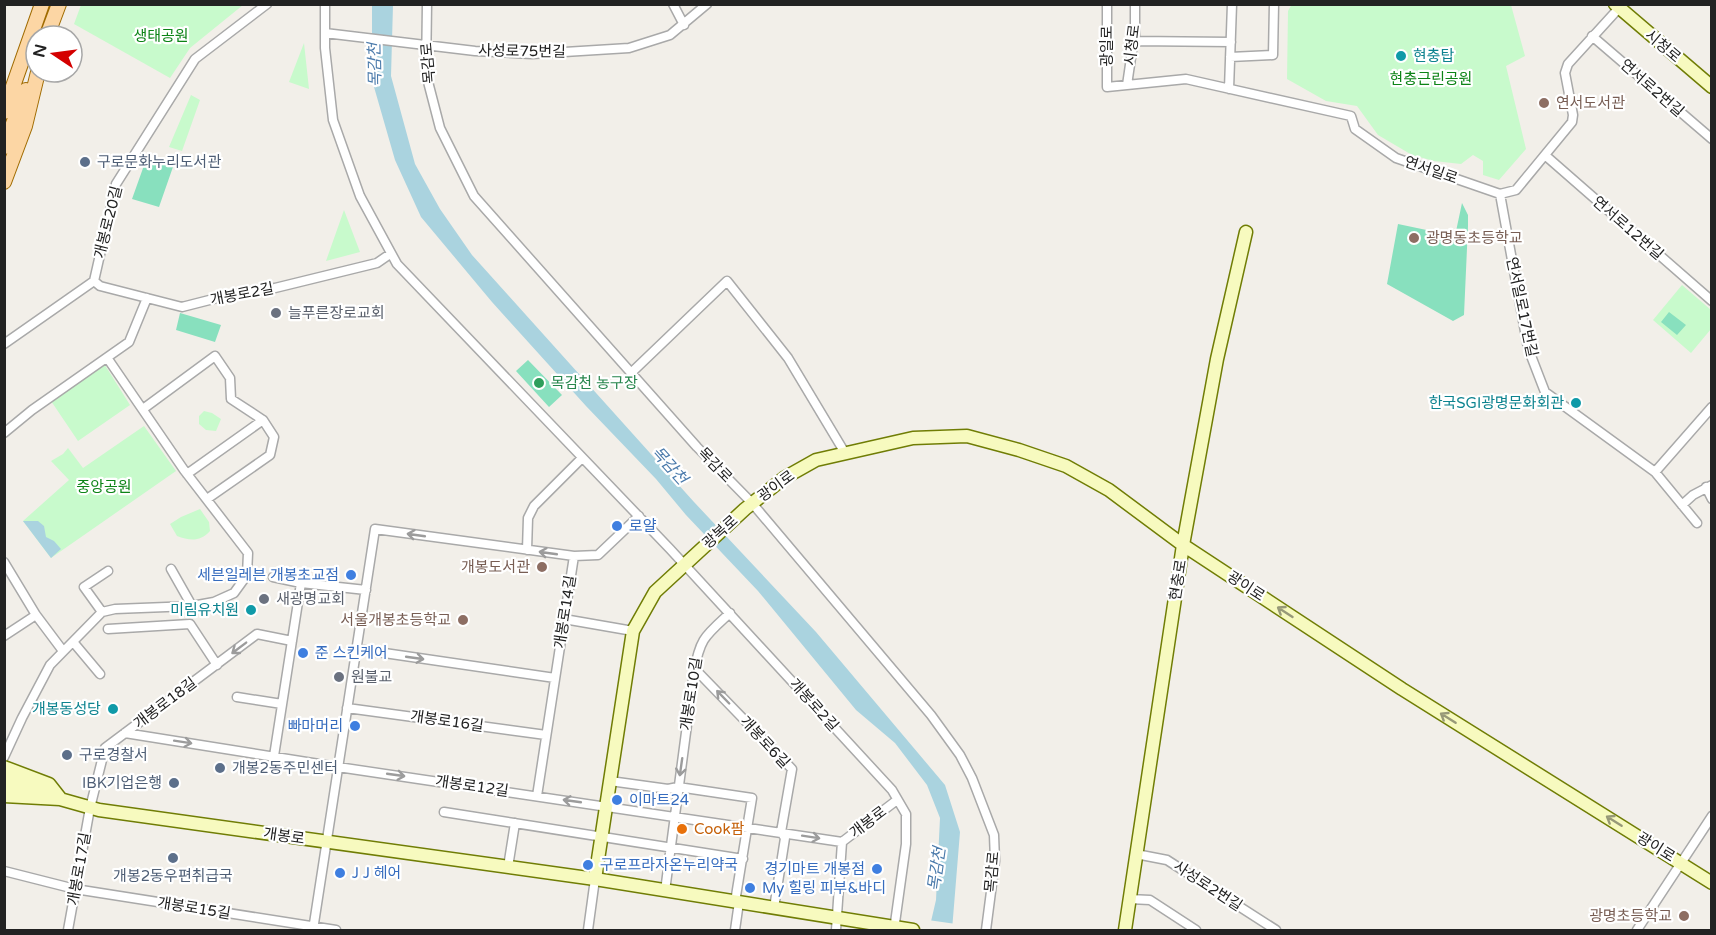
<svg xmlns="http://www.w3.org/2000/svg" width="1716" height="935" font-family="'Varela Round','Noto Sans KR',sans-serif">
  <rect width="100%" height="100%" fill="#f2efe9"/>
  <!-- park -->
  <path fill="#c8facc" d="M1292,4L1511,5L1525,56L1506,66L1526,149L1499,180L1483,175V161L1473,155L1461,164L1434,161L1412,155L1378,135L1357,106L1326,101L1287,79L1288,11Z
    M81,5V4L243,5L190,48L170,78L74,24Z
    M304,43L309,89L289,82Z
    M191,95L200,100L182,151L169,147Z
    M344,210L360,252L326,261Z
    M1682,285L1711,310V329L1691,353L1653,320Z
    M103,362L130,405L78,441L49,398Z
    M204,411L212,413L221,419L216,431L206,430L199,424V416Z
    M144,426L176,471L51,558L23,521L69,480L51,461L63,454L68,448L83,468Z
    M200,509L209,522L210,531C200,542 190,541 177,536L170,524L181,517Z"/>
  <!-- pitch -->
  <path fill="#88e0be" d="M147,157L174,164L159,207L132,199Z
    M1462,203L1468,215V226L1464,315L1453,321L1387,284L1398,224L1455,236Z
    M1669,312L1686,325L1677,335L1661,322Z
    M180,313L221,325L215,342L176,330Z
    M528,360L562,395L549,407L516,371Z"/>
  <!-- water -->
  <path fill="#aad3df" d="M372,5H393L391,76L415,164L440,209L472,255L694,502L816,632L945,785L960,832L952,930H929L936,900L940,818L927,785L895,743L856,710L758,591L686,515L656,479L586,406L492,302L421,217L395,160L372,80Z
    M23,521H38L44,526L46,537L54,541L61,549L51,558Z"/>
  <!-- pier -->
  <path fill="#f2efe9" d="M928,920L956,924L955,930H926Z"/>
  <g fill="none" stroke-linecap="round" stroke-linejoin="round">
    <defs>
      <path id="street" d="M325,4V48L333,120L360,196L397,264L670,549L892,790L906,814V844L894,930
        M427,4L426,74L440,128L474,196L697,447L752,503L931,715L960,755L972,778L994,835L995,861L986,930
        M673,4L684,25
        M1107,4V87L1186,79L1351,116L1355,129L1396,158L1500,194L1516,190L1572,122L1573,115L1565,73L1568,64L1619,8
        M325,33L475,51L532,54L629,48L670,35L707,4
        M1592,36L1712,139
        M1135,41L1231,42
        M1230,57L1273,55L1274,4
        M1127,85L1132,51L1135,41V4
        M1229,89L1232,4
        M1546,156L1712,301
        M1500,194L1528,348L1545,392L1655,472L1697,523
        M94,281L100,286L182,307L233,294L275,288L377,263L390,254
        M4,344L94,281L116,184L195,59L267,4
        M631,373L727,281L788,358L845,453
        M143,409L215,356L230,378L231,399L263,420L274,437L270,455L207,499
        M4,433L32,410L129,342L147,298
        M1655,472L1712,407
        M187,474L263,420
        M1706,487L1712,499
        M1682,505L1693,495L1712,485
        M527,550L528,518L534,506L582,458
        M574,556L598,555L639,516
        M4,562L36,615L63,651
        M171,569L192,606
        M273,577L301,583L366,590
        M102,612L84,587L108,571
        M564,619L633,631
        M108,629L190,624L217,665
        M4,636L36,615
        M74,643L100,674
        M357,649L555,678
        M694,668L792,769L781,832L785,838L774,908
        M237,697L282,704
        M347,708L546,735
        M125,733L338,767L842,842
        M274,756L301,583
        M4,757L22,718L50,665L102,612L115,609L192,606L214,602L234,593L247,575L248,553L184,470L108,359
        M610,781L668,789L678,787L752,798L735,902
        M444,812L743,859
        M1136,854L1167,860L1276,930
        M508,867L515,823
        M4,871L75,889L336,930
        M665,891L694,672C700,638 705,636 730,613
        M1129,899L1150,900L1196,930
        M68,930L90,808L105,748L257,634L292,641
        M313,930L375,529L574,556L537,796
        M588,930L595,879
        M735,930L739,902
        M836,930L842,842L897,800
        M1637,930L1712,816"/>
      <path id="secondary" d="M1615,4L1712,87
        M4,767L49,784L60,798
        M4,776L51,795
        M4,787L30,792
        M4,796L60,799L99,810L595,879L913,930
        M595,879L633,631L655,592L745,509L784,478L816,460L913,438L967,436L1019,450L1066,466L1109,490L1183,545L1402,689L1712,883
        M1125,930L1183,545L1217,359L1246,232"/>
      <path id="primary" d="M47,36L59,4
        M4,112L42,4
        M4,147L26,90
        M4,182L25,126L38,72"/>
    </defs>
    <!-- street casing -->
    <use href="#street" stroke="#a9a9a9" stroke-width="11"/>
    <!-- secondary casing -->
    <use href="#secondary" stroke="#707d05" stroke-width="15"/>
    <!-- primary casing -->
    <use href="#primary" stroke="#a06b00" stroke-width="16"/>
    <!-- street -->
    <use href="#street" stroke="#fff" stroke-width="8"/>
    <!-- secondary -->
    <use href="#secondary" stroke="#f7fabf" stroke-width="12"/>
    <!-- primary -->
    <use href="#primary" stroke="#fcd6a4" stroke-width="14"/>
  </g>
  <!-- one-way arrows -->
  <defs><path id="oneway-shaft" d="M-6 0H5M1.5-3L5.5 0L1.5 3" fill="none" stroke-width="1.6" stroke-linecap="round" stroke-linejoin="round" transform="scale(1.5)"/></defs>
  <g stroke="#9c9c9c">
    <use href="#oneway-shaft" transform="translate(416 535) rotate(-172)"/>
    <use href="#oneway-shaft" transform="translate(548 553) rotate(-172)"/>
    <use href="#oneway-shaft" transform="translate(239 648) rotate(143)"/>
    <use href="#oneway-shaft" transform="translate(415 658) rotate(8)"/>
    <use href="#oneway-shaft" transform="translate(723 697) rotate(-134)"/>
    <use href="#oneway-shaft" transform="translate(183 742) rotate(9)"/>
    <use href="#oneway-shaft" transform="translate(681 767) rotate(98)"/>
    <use href="#oneway-shaft" transform="translate(396 775) rotate(8)"/>
    <use href="#oneway-shaft" transform="translate(572 801) rotate(-172)"/>
    <use href="#oneway-shaft" transform="translate(811 837) rotate(9)"/>
  </g>
  <g stroke="#979978">
    <use href="#oneway-shaft" transform="translate(1285 612) rotate(-147)"/>
    <use href="#oneway-shaft" transform="translate(1448 718) rotate(-148)"/>
    <use href="#oneway-shaft" transform="translate(1614 821) rotate(-148)"/>
  </g>
  <!-- markers -->
  <g fill="#0f9aa8" stroke="#fff" stroke-width="2">
    <circle cx="1401" cy="56" r="6"/>
    <circle cx="1576" cy="403" r="6"/>
    <circle cx="251" cy="610" r="6"/>
    <circle cx="113" cy="709" r="6"/>
  </g>
  <g fill="#8d6e63" stroke="#fff" stroke-width="2">
    <circle cx="1544" cy="103" r="6"/>
    <circle cx="1414" cy="238" r="6"/>
    <circle cx="542" cy="567" r="6"/>
    <circle cx="463" cy="620" r="6"/>
    <circle cx="1684" cy="916" r="6"/>
  </g>
  <g fill="#5c6f8a" stroke="#fff" stroke-width="2">
    <circle cx="85" cy="162" r="6"/>
    <circle cx="67" cy="755" r="6"/>
    <circle cx="220" cy="768" r="6"/>
    <circle cx="174" cy="783" r="6"/>
    <circle cx="173" cy="858" r="6"/>
  </g>
  <g fill="#6b7280" stroke="#fff" stroke-width="2">
    <circle cx="276" cy="313" r="6"/>
    <circle cx="264" cy="599" r="6"/>
    <circle cx="339" cy="677" r="6"/>
  </g>
  <circle fill="#2e9e5b" stroke="#fff" stroke-width="2" cx="539" cy="383" r="6"/>
  <g fill="#3f7fe0" stroke="#fff" stroke-width="2">
    <circle cx="617" cy="526" r="6"/>
    <circle cx="351" cy="575" r="6"/>
    <circle cx="303" cy="653" r="6"/>
    <circle cx="355" cy="726" r="6"/>
    <circle cx="617" cy="800" r="6"/>
    <circle cx="588" cy="865" r="6"/>
    <circle cx="877" cy="869" r="6"/>
    <circle cx="340" cy="873" r="6"/>
    <circle cx="750" cy="888" r="6"/>
  </g>
  <circle fill="#e8710a" stroke="#fff" stroke-width="2" cx="682" cy="829" r="6"/>
  <g text-anchor="middle" stroke-width="4.5" stroke-linejoin="round" paint-order="stroke">
    <!-- park labels -->
    <g font-size="15" fill="#0c8416" stroke="#fff">
      <text x="161" y="41">생태공원</text>
      <text x="1431" y="84">현충근린공원</text>
      <text x="104" y="492">중앙공원</text>
    </g>
    <!-- street labels -->
    <g font-size="15" fill="#222" stroke="#fff">
      <text transform="translate(1132 45) rotate(-83)" y="5">시청로</text>
      <text transform="translate(1107 46) rotate(-90)" y="5">광일로</text>
      <text transform="translate(1663 46) rotate(40)" y="5">시청로</text>
      <text transform="translate(522 51) rotate(1)" y="5">사성로75번길</text>
      <text transform="translate(428 63) rotate(-95)" y="5">목감로</text>
      <text transform="translate(1652 88) rotate(41)" y="5">연서로2번길</text>
      <text transform="translate(1431 170) rotate(19)" y="5">연서일로</text>
      <text transform="translate(108 222) rotate(-76)" y="5">개봉로20길</text>
      <text transform="translate(1628 228) rotate(41)" y="5">연서로12번길</text>
      <text transform="translate(242 294) rotate(-11)" y="5">개봉로2길</text>
      <text transform="translate(1522 307) rotate(78)" y="5">연서일로17번길</text>
      <text transform="translate(715 465) rotate(46)" y="5">목감로</text>
      <text transform="translate(776 486) rotate(-36)" y="5">광이로</text>
      <text transform="translate(720 532) rotate(-42)" y="5">광복로</text>
      <text transform="translate(1178 580) rotate(-81)" y="5">현충로</text>
      <text transform="translate(1246 586) rotate(33)" y="5">광이로</text>
      <text transform="translate(565 612) rotate(-81)" y="5">개봉로14길</text>
      <text transform="translate(691 694) rotate(-81)" y="5">개봉로10길</text>
      <text transform="translate(165 703) rotate(-37)" y="5">개봉로18길</text>
      <text transform="translate(814 705) rotate(48)" y="5">개봉로2길</text>
      <text transform="translate(447 721) rotate(8)" y="5">개봉로16길</text>
      <text transform="translate(765 742) rotate(47)" y="5">개봉로6길</text>
      <text transform="translate(472 786) rotate(8)" y="5">개봉로12길</text>
      <text transform="translate(868 822) rotate(-37)" y="5">개봉로</text>
      <text transform="translate(284 836) rotate(8)" y="5">개봉로</text>
      <text transform="translate(1656 847) rotate(32)" y="5">광이로</text>
      <text transform="translate(79 869) rotate(-80)" y="5">개봉로17길</text>
      <text transform="translate(992 872) rotate(-85)" y="5">목감로</text>
      <text transform="translate(1208 886) rotate(33)" y="5">사성로2번길</text>
      <text transform="translate(194 908) rotate(9)" y="5">개봉로15길</text>
    </g>
    <!-- culture labels -->
    <g font-size="15" fill="#0d838f" stroke="#fff" text-anchor="end">
      <text x="1413" y="61" text-anchor="start">현충탑</text>
      <text x="1564" y="408">한국SGI광명문화회관</text>
      <text x="239" y="615">미림유치원</text>
      <text x="101" y="714">개봉동성당</text>
    </g>
    <!-- education labels -->
    <g font-size="15" fill="#785e54" stroke="#fff" text-anchor="end">
      <text x="1556" y="108" text-anchor="start">연서도서관</text>
      <text x="1426" y="243" text-anchor="start">광명동초등학교</text>
      <text x="530" y="572">개봉도서관</text>
      <text x="451" y="625">서울개봉초등학교</text>
      <text x="1672" y="921">광명초등학교</text>
    </g>
    <!-- service labels -->
    <g font-size="15" fill="#4e5e75" stroke="#fff" text-anchor="start">
      <text x="97" y="167">구로문화누리도서관</text>
      <text x="79" y="760">구로경찰서</text>
      <text x="232" y="773">개봉2동주민센터</text>
      <text x="162" y="788" text-anchor="end">IBK기업은행</text>
      <text x="173" y="881" text-anchor="middle">개봉2동우편취급국</text>
    </g>
    <!-- worship labels -->
    <g font-size="15" fill="#5b616d" stroke="#fff" text-anchor="start">
      <text x="288" y="318">늘푸른장로교회</text>
      <text x="276" y="604">새광명교회</text>
      <text x="351" y="682">원불교</text>
    </g>
    <!-- leisure labels -->
    <g font-size="15" fill="#27864d" stroke="#fff" text-anchor="start">
      <text x="551" y="388">목감천 농구장</text>
    </g>
    <!-- shop labels -->
    <g font-size="15" fill="#366cbe" stroke="#fff" text-anchor="start">
      <text x="629" y="531">로얄</text>
      <text x="339" y="580" text-anchor="end">세븐일레븐 개봉초교점</text>
      <text x="315" y="658">준 스킨케어</text>
      <text x="343" y="731" text-anchor="end">빠마머리</text>
      <text x="629" y="805">이마트24</text>
      <text x="600" y="870">구로프라자온누리약국</text>
      <text x="865" y="874" text-anchor="end">경기마트 개봉점</text>
      <text x="352" y="878">J J 헤어</text>
      <text x="762" y="893">My 힐링 피부&amp;바디</text>
    </g>
    <!-- food labels -->
    <g font-size="15" fill="#c56008" stroke="#fff" text-anchor="start">
      <text x="694" y="834">Cook팜</text>
    </g>
    <!-- water labels -->
    <g font-size="16" font-style="italic" fill="#4a7aab" stroke="#fff">
      <text transform="translate(374 65) rotate(-91)" y="6">목감천</text>
      <text transform="translate(670 465) rotate(48)" y="6">목감천</text>
      <text transform="translate(936 869) rotate(-82)" y="6">목감천</text>
    </g>
  </g>
  <!-- border -->
  <rect width="1716" height="935" fill="none" stroke="#222222" stroke-width="12"/>
  <!-- north arrow -->
  <g transform="translate(54 54) rotate(283)"><circle r="28" fill="#ffffff" stroke="#a7a7a7" stroke-width="1.5"/>
  <path d="M0-4.5L10 22L0 15L-10 22Z" fill="#d40000"/>
  <text y="-9" font-size="16" font-weight="bold" text-anchor="middle" fill="#222222">N</text>
  </g>
</svg>
